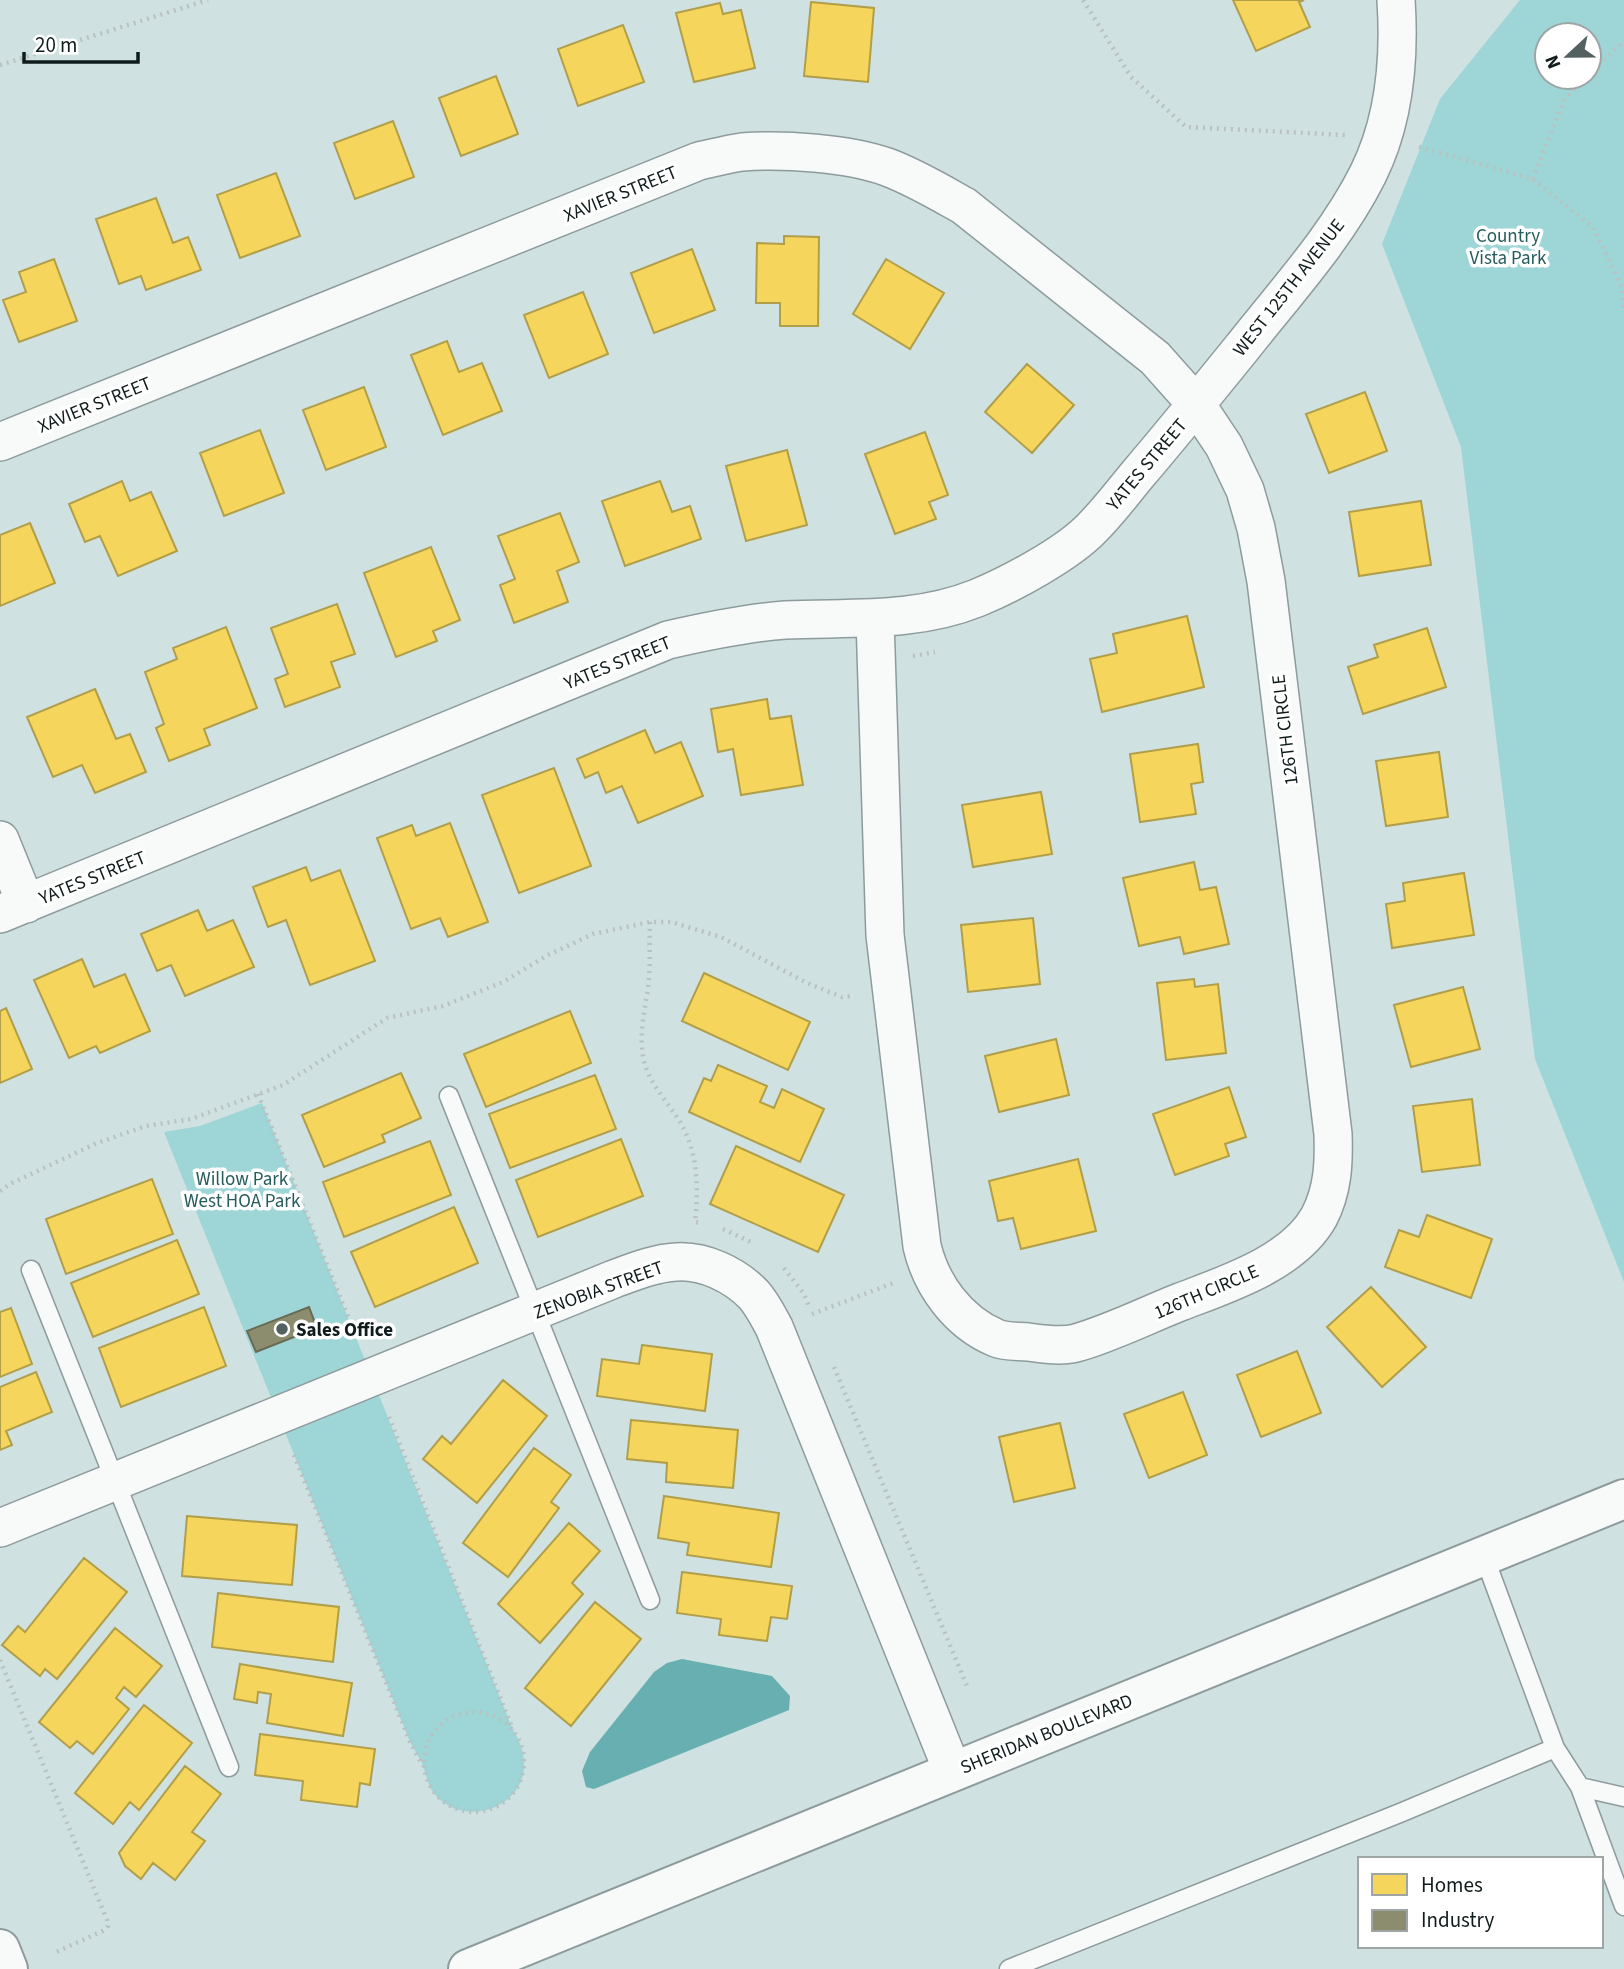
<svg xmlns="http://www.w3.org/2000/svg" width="1624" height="1969" font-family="'Source Sans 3',sans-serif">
  <rect width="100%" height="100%" fill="#cfe1e1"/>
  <!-- green -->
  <path fill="#9ed5d6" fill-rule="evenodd" d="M1520,0H1624V1282L1535,1059L1461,447L1382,244L1440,99ZM1547,35H1589V77H1547Z
    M262,1103L513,1730C519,1740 523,1749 524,1760C528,1807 466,1829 436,1796C428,1787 427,1777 423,1766C420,1758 414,1750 410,1742L164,1132L200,1126Z"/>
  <!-- water -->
  <path fill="#67afb0" d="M682,1659L772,1676L790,1696L789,1710L594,1789L586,1787L582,1771L590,1752L654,1672L667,1663Z"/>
  <!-- homes -->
  <path fill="#f6d55c" stroke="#b19e49" stroke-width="2" d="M1233,0H1304L1299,2L1310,27L1256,51Z
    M811,2L874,8L868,82L804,76Z
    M720,3L723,14L741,10L755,68L694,82L676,13Z
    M623,25L644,82L578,106L558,49Z
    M496,76L518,134L461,156L439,98Z
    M393,121L414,177L355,199L334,143Z
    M276,173L300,236L240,258L217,195Z
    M156,198L173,243L188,237L201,270L146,290L141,276L119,284L96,219Z
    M784,236L819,237L818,326H780V303H756L757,243L784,244Z
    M692,249L715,310L654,333L631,273Z
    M54,259L77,321L19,342L3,300L26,292L19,272Z
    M886,259L944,293L910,349L853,314Z
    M583,292L608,354L549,378L524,315Z
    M447,341L459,372L482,363L502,411L443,435L411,355Z
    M1027,364L1074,405L1032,453L985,412Z
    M364,387L386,447L326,470L303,410Z
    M1365,392L1387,451L1329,473L1306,414Z
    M260,430L284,493L224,516L200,453Z
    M925,432L948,495L929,502L936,519L895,534L865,454Z
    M787,450L807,525L746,541L726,466Z
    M122,481L130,501L151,492L177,551L118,576L100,536L85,542L69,504Z
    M660,481L672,512L690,506L701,539L625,566L602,501Z
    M1421,501L1431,565L1359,576L1349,512Z
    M560,513L579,562L557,571L568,602L514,623L500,585L515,579L498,536Z
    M30,523L55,583L0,606V535Z
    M431,547L460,620L433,631L437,641L396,657L364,573Z
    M337,604L355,654L331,662L340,687L285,707L275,679L288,674L271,628Z
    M1187,616L1204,687L1102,712L1090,659L1117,653L1113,634Z
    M226,627L257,708L204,729L210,745L169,761L156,728L164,724L145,672L177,659L173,648Z
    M1427,628L1446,687L1363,714L1348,667L1378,657L1374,645Z
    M95,689L116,739L130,734L146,772L95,793L82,765L53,777L27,717Z
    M767,699L770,719L791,716L803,785L741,795L733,749L718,752L711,709Z
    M645,730L655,753L681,742L703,796L638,823L622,786L606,793L598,772L585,778L577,759Z
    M1198,744L1203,782L1191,784L1196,814L1140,822L1130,754Z
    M1439,752L1448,817L1386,826L1376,761Z
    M554,768L591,866L519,893L482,795Z
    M1041,792L1052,854L973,867L962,805Z
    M450,823L488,922L448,937L440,918L411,929L377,838L412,825L416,836Z
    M1194,862L1200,890L1216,887L1229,944L1184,954L1180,937L1139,946L1123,878Z
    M306,867L311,881L340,870L375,961L310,985L286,920L268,927L253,887Z
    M1464,873L1474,935L1392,948L1386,904L1405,901L1403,883Z
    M198,910L207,931L233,920L254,967L185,996L171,965L157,971L141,934Z
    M1033,918L1040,984L968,992L961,925Z
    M82,959L94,987L125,974L150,1031L100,1053L96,1046L69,1058L34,980Z
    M704,973L810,1022L788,1070L682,1021Z
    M1194,979L1195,987L1218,984L1226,1053L1166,1060L1157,983Z
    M1463,987L1480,1049L1411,1067L1394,1005Z
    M6,1008L32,1069L0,1083V1011Z
    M570,1011L591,1063L486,1107L464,1054Z
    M1056,1039L1069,1095L999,1112L985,1056Z
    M718,1065L767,1086L760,1102L774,1108L782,1089L824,1109L800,1162L689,1112L704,1078L711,1081Z
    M401,1073L421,1118L382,1135L385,1142L324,1167L302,1115Z
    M595,1075L616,1129L510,1168L489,1114Z
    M1229,1087L1246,1137L1225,1144L1229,1156L1175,1175L1153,1114Z
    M1472,1099L1480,1165L1422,1172L1413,1106Z
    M621,1139L643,1196L538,1237L516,1180Z
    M430,1141L451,1195L344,1237L323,1182Z
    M736,1146L844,1195L818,1252L710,1204Z
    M1078,1159L1096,1231L1021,1249L1013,1218L998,1221L989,1181Z
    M152,1179L173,1234L66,1274L46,1219Z
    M454,1207L478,1263L375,1307L351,1252Z
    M1427,1215L1492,1239L1471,1298L1385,1267L1399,1230L1419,1237Z
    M177,1240L199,1294L93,1337L71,1283Z
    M1371,1287L1426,1347L1382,1387L1327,1327Z
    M204,1307L226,1366L121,1407L99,1348Z
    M11,1308L32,1364L0,1377V1312Z
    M642,1345L712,1354L705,1411L597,1396L602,1359L639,1364Z
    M1297,1351L1321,1413L1261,1437L1237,1375Z
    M36,1372L52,1412L6,1431L12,1445L0,1450V1387Z
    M503,1380L547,1416L477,1503L423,1459L442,1436L451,1444Z
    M1183,1392L1207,1455L1149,1478L1124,1414Z
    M631,1420L738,1430L733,1488L666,1482L667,1463L627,1459Z
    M1060,1423L1075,1488L1014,1502L999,1437Z
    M534,1448L571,1475L551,1502L559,1508L508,1577L463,1543Z
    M664,1496L779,1513L771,1567L687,1555L689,1543L658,1538Z
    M187,1516L297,1525L292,1585L182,1576Z
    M569,1523L600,1551L572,1583L583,1594L540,1643L498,1604Z
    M84,1558L127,1592L57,1679L45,1669L40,1676L2,1645L18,1626L25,1632Z
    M682,1572L792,1586L787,1619L771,1617L767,1641L719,1635L721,1619L677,1613Z
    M218,1593L339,1607L333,1662L212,1647Z
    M595,1602L641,1639L571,1726L525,1688Z
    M115,1628L162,1666L136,1697L124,1687L116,1698L129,1709L93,1754L77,1741L70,1748L39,1722Z
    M240,1664L352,1683L343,1736L267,1723L271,1694L258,1692L257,1703L234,1699Z
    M144,1705L192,1743L139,1810L130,1802L113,1824L75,1793Z
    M260,1734L375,1749L370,1785L360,1783L357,1807L301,1800L303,1781L255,1775Z
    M185,1766L221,1794L192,1832L205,1841L175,1880L153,1863L141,1879L125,1866L119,1853Z"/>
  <!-- industry -->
  <path fill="#8c8c6e" stroke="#676a55" stroke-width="2" d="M309,1307L317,1328L256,1352L247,1331Z"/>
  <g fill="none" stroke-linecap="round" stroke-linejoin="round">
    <defs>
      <path id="lane" d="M449,1096L650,1600
        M31,1270L229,1767
        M1555,1748L1580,1787L1624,1906
        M1580,1787L1624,1797
        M1009,1969L1400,1813L1555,1748L1484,1556"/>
      <path id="street" d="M0,442L699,161C713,158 728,154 742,152C784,149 847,153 887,167C914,177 939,192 964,206L1155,358L1196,404L1224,446L1245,490L1256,528L1266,581L1333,1134C1334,1163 1333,1190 1319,1217C1293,1263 1227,1284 1180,1302C1147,1315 1109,1334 1076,1343C1061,1347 1043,1344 1028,1342C1018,1341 1005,1342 996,1338C958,1322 931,1285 922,1246L885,935L875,619
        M0,840L26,904
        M0,914L668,640C707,631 745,623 785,620C851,617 915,623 977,598C1011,584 1067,554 1092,528C1109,511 1123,492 1138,474C1173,433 1207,391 1241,349C1285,293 1336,238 1368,174C1395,120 1400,60 1396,0
        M0,1528L614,1279C633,1272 655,1263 676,1262C704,1260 735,1275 754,1295C762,1304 768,1316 774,1327L952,1770"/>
      <path id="secondary" d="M0,1949L8,1969"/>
      <path id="primary" d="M468,1969L1624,1499"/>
    </defs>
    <!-- lane casing -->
    <use href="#lane" stroke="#8e9b9c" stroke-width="21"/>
    <!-- street casing -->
    <use href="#street" stroke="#8e9b9c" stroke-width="40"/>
    <!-- secondary casing -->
    <use href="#secondary" stroke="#8e9b9c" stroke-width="42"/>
    <!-- primary casing -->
    <use href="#primary" stroke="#8e9b9c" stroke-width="42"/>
    <!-- path -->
    <path stroke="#bac1c1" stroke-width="4.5" stroke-dasharray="2 5" stroke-linecap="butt" d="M1083,0L1131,77L1186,127L1345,135
      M0,65L208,0
      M1589,75L1624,41
      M1419,147L1533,179L1593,227L1622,287L1624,307
      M1533,179L1564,100L1587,77
      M913,656L935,652
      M650,922C649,943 651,965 648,987C645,1010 639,1033 643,1056C647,1080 664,1098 677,1117C698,1149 699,1185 695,1222L701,1223
      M258,1094L357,1339
      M0,1191L10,1184L97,1143L146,1126L191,1119L283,1085L387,1018L443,1006L503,982L548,955L593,934L650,922H671L721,937L807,983L842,997L854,996
      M723,1229L753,1243
      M784,1268L804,1294L809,1307
      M812,1314L896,1282
      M834,1367L967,1686
      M389,1417L513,1730
      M294,1455L410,1742L423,1766
      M0,1660L107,1920L108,1926L105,1930L56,1952
      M424 1762a50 50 0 1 1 100 0a50 50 0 1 1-100 0Z"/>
    <!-- lane -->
    <use href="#lane" stroke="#f8fafa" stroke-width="18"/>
    <!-- street -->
    <use href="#street" stroke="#f8fafa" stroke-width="37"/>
    <!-- secondary -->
    <use href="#secondary" stroke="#f8fafa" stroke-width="38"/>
    <!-- primary -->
    <use href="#primary" stroke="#f8fafa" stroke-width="38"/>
  </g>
  <!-- markers -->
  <circle fill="#536161" stroke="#fff" stroke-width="2.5" cx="282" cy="1329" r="7"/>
  <g text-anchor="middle" stroke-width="7" stroke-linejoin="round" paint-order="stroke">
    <!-- street labels -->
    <g font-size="19" fill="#101c1c" stroke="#fff">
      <text transform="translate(620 193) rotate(-22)" y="7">XAVIER STREET</text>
      <text transform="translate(1288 287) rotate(-52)" y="7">WEST 125TH AVENUE</text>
      <text transform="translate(94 404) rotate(-22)" y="7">XAVIER STREET</text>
      <text transform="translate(1146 464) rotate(-50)" y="7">YATES STREET</text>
      <text transform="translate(617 662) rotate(-22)" y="7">YATES STREET</text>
      <text transform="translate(1284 730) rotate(-97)" y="7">126TH CIRCLE</text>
      <text transform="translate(92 877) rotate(-22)" y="7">YATES STREET</text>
      <text transform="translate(598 1289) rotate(-20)" y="7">ZENOBIA STREET</text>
      <text transform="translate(1206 1291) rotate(-23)" y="7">126TH CIRCLE</text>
      <text transform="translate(1046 1733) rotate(-22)" y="7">SHERIDAN BOULEVARD</text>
    </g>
    <!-- park labels -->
    <g font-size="19" fill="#275c5d" stroke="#fff">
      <text x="1508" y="242">Country<tspan x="1508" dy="22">Vista Park</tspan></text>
      <text x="242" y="1185">Willow Park<tspan x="242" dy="22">West HOA Park</tspan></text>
    </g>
    <!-- poi labels -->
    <g font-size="19" font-weight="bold" fill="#101c1c" stroke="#fff" text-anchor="start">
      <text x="296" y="1336">Sales Office</text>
    </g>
  </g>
  <!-- legend -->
  <rect x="1358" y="1857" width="245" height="91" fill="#ffffff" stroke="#9fa4a4" stroke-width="2"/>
  <rect x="1372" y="1874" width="35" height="21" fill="#f6d55c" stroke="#9fa4a4" stroke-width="2"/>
  <text x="1421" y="1892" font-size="21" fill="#101c1c">Homes</text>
  <rect x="1372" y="1910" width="35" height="21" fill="#8c8c6e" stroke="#9fa4a4" stroke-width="2"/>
  <text x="1421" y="1927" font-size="21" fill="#101c1c">Industry</text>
  <!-- north arrow -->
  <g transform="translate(1568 56) rotate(248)"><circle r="33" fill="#ffffff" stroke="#9fa4a4" stroke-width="2"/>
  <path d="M0-5L12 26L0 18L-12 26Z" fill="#536161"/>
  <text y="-10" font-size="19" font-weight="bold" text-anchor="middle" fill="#101c1c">N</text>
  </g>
  <!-- scale -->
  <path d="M24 52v10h114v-10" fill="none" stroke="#101c1c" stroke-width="3.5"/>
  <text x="35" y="52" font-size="21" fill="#101c1c" stroke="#ffffff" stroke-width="5" paint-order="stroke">20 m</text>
</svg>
